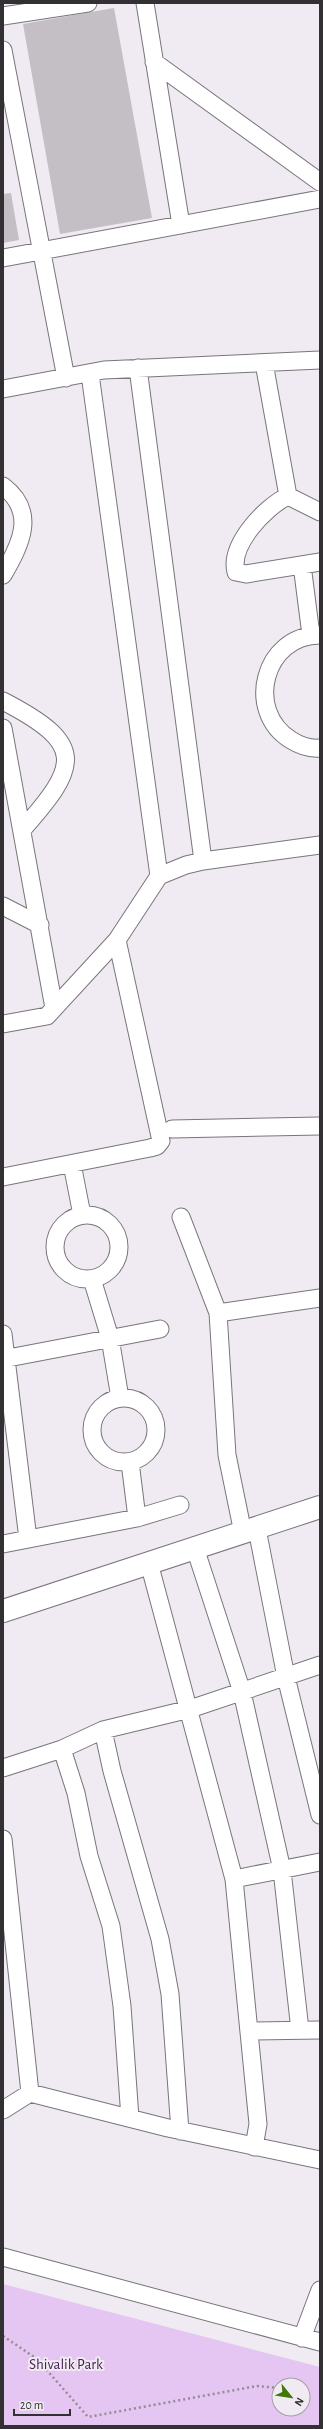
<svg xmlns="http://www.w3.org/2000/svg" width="323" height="2429" font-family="'Alegreya Sans',sans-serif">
  <rect width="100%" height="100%" fill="#f0ebf2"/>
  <!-- green -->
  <path fill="#e5c5f1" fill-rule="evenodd" d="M3,2284L320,2367V2426H3ZM279,2385H303V2409H279Z"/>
  <!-- building -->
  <path fill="#c3bfc5" d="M114,8L152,218L60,234L23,24Z
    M11,193L19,240L3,243V194Z"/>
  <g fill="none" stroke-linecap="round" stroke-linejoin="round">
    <defs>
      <path id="street" d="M145,3L181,225
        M3,16L88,3
        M3,50L66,378
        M154,62L320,182
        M3,258L320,199
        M264,363L288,496
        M138,368L203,861
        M90,374L159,876
        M3,389L104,370L320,360
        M3,486C37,512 21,544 3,575
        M288,496C265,507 229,545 236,572L246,574L320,562
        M288,496L320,512
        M302,565L311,635
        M320,635C264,635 244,711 291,740C299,745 310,749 320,748
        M3,701C86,744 80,765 22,830
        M3,728L54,1008
        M3,906L40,925
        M3,1024L47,1016L117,940L159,876L186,865L203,861L320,845
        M172,1129L320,1126
        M72,1164L82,1215
        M3,1177L150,1148L157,1146L161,1141L117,940
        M55 1247a32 32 0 1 1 64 0a32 32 0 1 1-64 0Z
        M181,1217L218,1313
        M92,1279L110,1338L120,1398
        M3,1334L28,1539
        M3,1359L160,1329
        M92 1430a32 32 0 1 1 64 0a32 32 0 1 1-64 0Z
        M130,1462L137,1518
        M257,1529L286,1677L320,1815
        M243,1533L227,1455L218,1313L320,1298
        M3,1544L137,1518L180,1505
        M195,1548L242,1692L282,1870L300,2030
        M149,1563L234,1879L258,2124L254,2147
        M103,1730L112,1771L160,1939L170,1994L180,2131
        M62,1749L76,1793L89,1856L111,1926L122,2006L130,2118
        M3,1768L62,1749L103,1730L190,1709L320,1665
        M3,1839L30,2093
        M234,1879L320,1862
        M249,2031L320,2030
        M3,2110L30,2093L168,2128L320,2160
        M3,2257L320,2342
        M302,2338L320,2290"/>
      <path id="secondary" d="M3,1611L320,1507"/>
    </defs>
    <!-- street casing -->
    <use href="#street" stroke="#79757b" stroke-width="19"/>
    <!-- secondary casing -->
    <use href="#secondary" stroke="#79757b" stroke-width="24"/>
    <!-- path -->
    <path stroke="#918d92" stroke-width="2.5" stroke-dasharray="2 3" stroke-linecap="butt" d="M3,2336L37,2359L88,2417L257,2386L279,2388
      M303,2391H306"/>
    <!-- street -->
    <use href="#street" stroke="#fff" stroke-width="17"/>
    <!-- secondary -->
    <use href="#secondary" stroke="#fff" stroke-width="22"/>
  </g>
  <g text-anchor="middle" stroke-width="4" stroke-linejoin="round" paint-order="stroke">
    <!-- park labels -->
    <g font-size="15" fill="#441a52" stroke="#f0ebf2">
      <text x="66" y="2369">Shivalik Park</text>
    </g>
  </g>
  <!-- border -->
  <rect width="323" height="2429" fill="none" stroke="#323033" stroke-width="8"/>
  <!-- north arrow -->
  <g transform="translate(291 2397) rotate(120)"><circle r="19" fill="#f0ebf2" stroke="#a4a0a6"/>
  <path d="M0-3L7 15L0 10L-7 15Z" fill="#417704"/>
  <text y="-6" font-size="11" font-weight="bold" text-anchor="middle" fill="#323033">N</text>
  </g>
  <!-- scale -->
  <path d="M14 2409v6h56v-6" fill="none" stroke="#323033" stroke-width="2"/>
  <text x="20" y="2409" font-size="12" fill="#323033" stroke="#f0ebf2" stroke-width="3" paint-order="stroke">20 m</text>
</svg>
